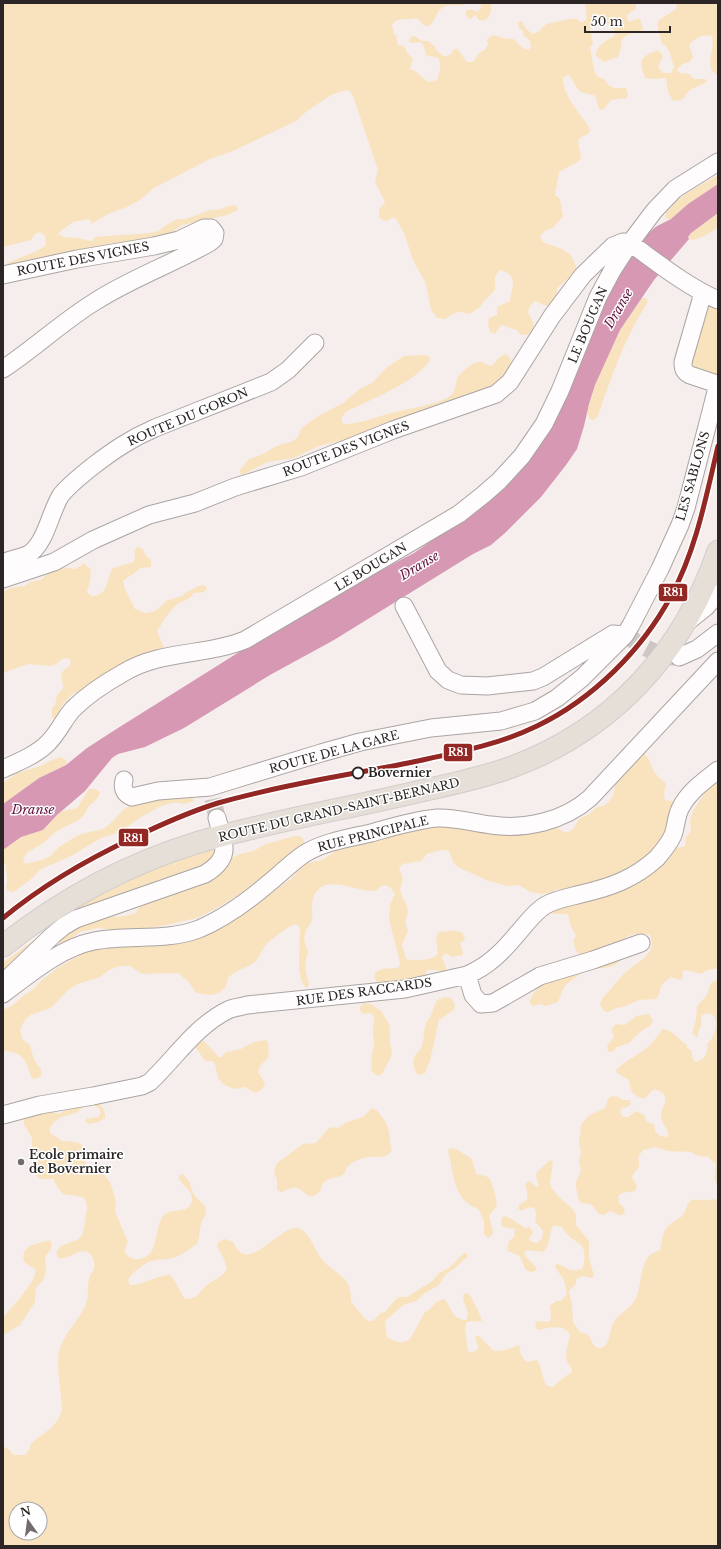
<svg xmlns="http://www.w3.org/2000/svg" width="721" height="1549" font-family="'Libre Baskerville',serif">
  <rect width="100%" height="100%" fill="#f6eeec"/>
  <!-- green -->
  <path fill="#f9e3bf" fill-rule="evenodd" d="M3,3H464V5C457,6 448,4 442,8C435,13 436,23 426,27L417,18C409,20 399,18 394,22L392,25L394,34L396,35L398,45L404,46L408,54L413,58L410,69L415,71L428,82L437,80C439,71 443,66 438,58L426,55L423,44L419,42L410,43L409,40L411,37L414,36L422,41H428L435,47L437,51L445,57L451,54L454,49H457C462,53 463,58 467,62H473L480,52L485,50L488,44L487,40C493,33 496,36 503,38C507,39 510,38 513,39C520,43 518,47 528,50L531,47L530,41L523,35V31L519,28L518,23L522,21L526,29L533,34L539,31L546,24C557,23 567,18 577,19L580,22H583L587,18L585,3H636V9L628,14L627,18L629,22L639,18L641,22L643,30C635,33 622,34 621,44C621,49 620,52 618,57L604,62L596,56C596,44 607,41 615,35L614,29L599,20H593L590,29L593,44L590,47L594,70L597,76L605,80L609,86L615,88H626L628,94L627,98L611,100L604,109L600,110C597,105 598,99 594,95C591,94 587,94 584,93C576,92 574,80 569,75L565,76L563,78C563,93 573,103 580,115C583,120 588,123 590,130L589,133L580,138L578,141L581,157L579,161L559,172L555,195L560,199L563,216L553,228L546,230L540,236L543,242L562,249L571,255L578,271L557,288C557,297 555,302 547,306L535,301L530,306L528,312L534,325L532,332L526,335H521L517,330L501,325L495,334L490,332L488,325L489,318L497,315V307L510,301C511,286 520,276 500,270L495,276V290L484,301L480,307L470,314C456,310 456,312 445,319L437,318L431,310L426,284L413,260L404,233L396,219L392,217L389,220L384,221L379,217V210L385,202L375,182L378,170L353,96L350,91L346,90L331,95L306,112L296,121L233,151L210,159L154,188L140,200L127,207L108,214L91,224L90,219L73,222L58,233C64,239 68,237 76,238C82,238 87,241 93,241L95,237L150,233L158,231L171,222L178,219H186L210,210H218L232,205L237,206L238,210L227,215L182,225L168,235L141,241L111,243L85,250L59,253L40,260L7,269L5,264L37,251L46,245L45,236L40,232L34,235L31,240L3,247Z
    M479,3H491V13L486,20H479L475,15L471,19L468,18L466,15V11L471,9L478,12L481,7Z
    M677,3H718V75C702,69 716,48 712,36C702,34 696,37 689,45L693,57L690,62L682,64L677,70L680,73L689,74L694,79H705L707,82C703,84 697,86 692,89C682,95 687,103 672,100L668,91L666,78L654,79L645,78C638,60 641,56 658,50L663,56L658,67L663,73H671L674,67C671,57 670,49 662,43C654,16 655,24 676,9Z
    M718,175V184L688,204L671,219H666C660,204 707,182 718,175Z
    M718,213V227C711,232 697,242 689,239L688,237L691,233Z
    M642,298H646L648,302C625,337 611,377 598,416L594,420L590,419L587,412L595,385L620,330Z
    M710,300L718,303V377L687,367Z
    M506,354L510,358L512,365C504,379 492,386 479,394L353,438L319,446L294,458L268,462L242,475L240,474V470L249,459L265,453L276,446L293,441L298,437L300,431L303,427L320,415L343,403L360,389L372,383L386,368L404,356L424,355L429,356L430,360C417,382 369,400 346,412L342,417V422L344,424C361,424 375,417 391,413C407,409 437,405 450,396C456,392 455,383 458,377C462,371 473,361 481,362C485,362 488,367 492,365C498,361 497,357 506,354Z
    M137,547L142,548L147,557L151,560V567L140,568C135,574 129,576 123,581L125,589L135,609L145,613L152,612L158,609L166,601L182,596L185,593L201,585L206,586L207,589L204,592L194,593L190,598L177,604L168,614L157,631L164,648L163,652L72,694L61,707L57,718H52V708L55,705L57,695L63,688C63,676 56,674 70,666L71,661L68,658L62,659L56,664L50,666L28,664L3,673V592L11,588L25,586L30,582L41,580L48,573L60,567L76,569L84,563L91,570L90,581L87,592L91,596C110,596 105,580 113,568L134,562L135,557L134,551Z
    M641,753C651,755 650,768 656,774C659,778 663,780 666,784L664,794L665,800L676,802L675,844L678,848L685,846L686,837L691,831L690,820L694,809L718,773V972L717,969C710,968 706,971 701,974L686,970L682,972L683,976L681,980L670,977C668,980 664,982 662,985C659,990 660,995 656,999L639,1000L623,1007L616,1008L608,1012H605L600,1005C601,998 605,996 608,992C615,985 620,977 627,971C639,961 658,953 650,935C639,932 626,934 619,944L623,955C615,973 600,965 587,970C584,971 566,984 564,987C562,992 560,997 558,1002L546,1006L541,1004L533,1006L530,1004C529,996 536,992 540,985L604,947L593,950L592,954L581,956L576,951L573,941L576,936L570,924L568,914H555L551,913L564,891L558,889L549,893L542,894L530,892L519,885L507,886L486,880L458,867L453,862L449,851L441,850L427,854L421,861L403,864L399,868L403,879L400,889L401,894L407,906L408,913L405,922L408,931L402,945L406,959C415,961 431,961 438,954L436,937L439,932C449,932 460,927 465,937L463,941L460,943L463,953L462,955L452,957L445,953L442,957L447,970C441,973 434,969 427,970L424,979L398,981L380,987L374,977L375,973C386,965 389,971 399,967L400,962L389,920L390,904L395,894L391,888L386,885L379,887L377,890C359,895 322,869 313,899C311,906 313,913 312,920C311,924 307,927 306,931C302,939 306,945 308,952C304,966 305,970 309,984L308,987H305L301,980L299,967L300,929L299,926C297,925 295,924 293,925C290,925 268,942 266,945C262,950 260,956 256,961C248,968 237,969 229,977C227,979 227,983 226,986C219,997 206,996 195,992L189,982L178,973L142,974L130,966H120L111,969L100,977L78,984L68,990L51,1008L30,1015L25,1020L20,1029L22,1039L30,1045L34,1060L41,1069L42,1073L40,1077L35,1079L32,1078C25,1061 25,1052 3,1051V1010L13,1005L25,994L31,991L42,980L59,967L84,953L105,947L133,945L145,947L152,942L236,919L244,912L254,907L264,897L290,880L304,864L322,860L337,850L398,832L415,831L435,825L556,826C560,832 569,835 574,828C576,826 577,821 579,819L591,813L595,808L605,805L610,800L613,796L616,780L629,770L631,760Z
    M61,757L66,760L67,764L39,778L3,804V783L17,773L38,767L52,760Z
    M89,789H95L100,792L99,796L95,801L89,806L84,815L79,820L57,831L42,844L28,852L23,858L25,864L42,860L49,857L59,847L75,837L81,834L103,829L112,822L124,809L131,805L158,799L192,797L194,801L184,804L180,803H172L161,806L141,817L120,832L101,838L71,856L41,869L30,880L13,892L7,891C5,886 8,883 7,878C7,873 5,870 6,865L3,862V850L21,837L43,830L62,811L77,808Z
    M295,836H300L304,840V844L300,847L246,890L217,908L197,918L148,929L114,930L97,928L80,932L66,942L62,943L59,942V937L62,932L107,916L119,917L134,914L144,903L154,899L168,897L229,859L240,854L253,851L266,844Z
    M220,846L216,861L84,913L3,979V963C14,954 80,909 82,903L142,873Z
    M718,979V1186C711,1177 717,1172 715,1163L708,1157L698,1156L691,1152L668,1151L655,1147L643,1150L638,1157C642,1172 635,1167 632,1178L637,1186L635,1191L622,1193L618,1196L619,1203L624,1208L625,1211L623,1215H619L610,1211L604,1215L599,1214L591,1204L581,1203L578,1198L576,1187V1182L581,1171L579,1160L581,1153L579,1143L581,1125L588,1116L605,1108L608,1099L612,1096L618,1097L623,1100H630L631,1104L629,1106L621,1109L620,1112L623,1117H628L636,1111L644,1115L647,1122L654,1124C655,1133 657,1136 666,1137L668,1136C668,1127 665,1128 662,1121C656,1108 678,1096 654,1089L644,1099C633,1096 630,1091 629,1080L617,1073L616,1070C626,1060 638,1055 649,1046C655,1041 658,1034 663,1029C675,1031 677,1039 687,1045V1048L691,1050L693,1060L696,1062C706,1059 708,1053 707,1044C709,1042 712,1039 713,1036C717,1027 719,1008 702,1015L701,1019V1026L698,1032V1037H696L692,1033L696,1020L697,1006L707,995L710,984Z
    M445,997L451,998L455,1005L454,1010L439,1020L430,1061L425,1073L421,1075L417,1074C415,1070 413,1066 413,1061C414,1054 420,1052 422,1045C425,1038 423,1030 426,1023C427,1020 430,1018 431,1015C436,1005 433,1000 445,997Z
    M363,1003L371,1004L381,1011L389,1024L390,1031V1042L392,1054L391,1057L382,1074L378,1076L372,1072C370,1061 373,1052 374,1042C374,1037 372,1033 373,1029C373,1023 375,1021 374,1016L370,1013L364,1014L360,1011V1007Z
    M649,1014L653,1020L651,1025L640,1032L629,1043L617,1047L612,1052H609C604,1046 611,1042 614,1036L611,1030L616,1024L625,1025L636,1016Z
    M199,1040L204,1041L219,1057H222L226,1052L241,1049L254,1042L266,1040L268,1043L269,1057L260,1066L258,1072L265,1083C264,1089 260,1091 255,1093L245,1087L234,1089L223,1084L218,1078L215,1064L212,1061H205L194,1045Z
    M99,1103C103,1108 106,1112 105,1118L98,1122L89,1124L86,1122V1119L98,1117L101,1113C99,1105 91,1105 85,1106L76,1113L61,1117L53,1123L49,1131C52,1136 58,1137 62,1141C70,1142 83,1140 85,1151C86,1155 84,1159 86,1164L90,1167L103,1173L110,1182L116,1201L115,1212L128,1242L125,1248V1253C129,1257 133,1260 139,1259C158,1256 154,1236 160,1222C161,1219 162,1216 165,1214C173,1208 191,1215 192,1199C193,1192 182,1185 179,1179V1175L183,1174L189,1181L194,1195L205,1206L206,1214L201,1223L198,1243C190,1249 182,1255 173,1258C166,1260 159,1259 152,1261C143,1264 132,1272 128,1280L130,1285C145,1285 156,1275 170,1275C177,1282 179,1291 185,1299C201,1298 198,1292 208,1284C217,1278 222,1278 227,1268L224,1259L217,1246L218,1242L225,1239L233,1242C235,1245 237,1250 240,1252C255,1264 281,1226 297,1228C308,1229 315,1250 321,1258C327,1267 339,1272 346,1281C351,1287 351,1295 351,1302C358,1308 361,1317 369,1321H373L381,1313L385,1312L395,1300L399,1297H407L432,1281L439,1273L449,1268L464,1253H467V1257L455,1268L446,1274L438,1286L425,1293L416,1301L403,1305L385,1321L387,1337C395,1342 403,1345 411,1338L424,1313L430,1309L436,1302L444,1299C451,1305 451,1320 466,1320C472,1310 460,1303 464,1294L468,1293C471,1295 481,1317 482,1320L480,1322L471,1321L466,1323L465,1329L468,1351L472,1353L479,1348L476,1341V1336H479L494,1351L505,1350L519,1345L521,1355L526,1362L537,1360C542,1367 542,1377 546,1385L551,1387C557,1385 558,1381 563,1378C566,1375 569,1375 572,1372C572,1367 569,1366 567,1361C564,1354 569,1342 570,1335C564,1323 548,1328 538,1330L535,1325L537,1321L548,1322L551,1320L550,1306L556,1301H561L567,1294L564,1280L555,1267L556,1264C569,1266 565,1273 582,1269C585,1263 586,1250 581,1245C578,1242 573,1240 570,1237C563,1231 564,1224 553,1226C549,1234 550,1244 544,1252L527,1250L524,1253C527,1260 533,1262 537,1269L535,1271L530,1272L525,1269L520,1256L508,1251C507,1244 508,1241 514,1237L515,1229L503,1227L501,1223L502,1218L504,1216L510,1218L525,1228L529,1227L532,1230L533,1233L529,1238L530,1241L536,1243L542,1239L543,1231L535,1221L536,1214L535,1209C529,1205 527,1209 521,1211L518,1208L520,1204L527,1200C529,1194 525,1189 526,1183L530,1181L536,1187L539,1185L536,1176L537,1172L550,1160L553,1162L550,1183L551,1187L559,1197L573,1209L576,1215V1225L589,1241V1257L594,1276L591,1278L584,1276L577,1278L575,1285L569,1291L572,1305L573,1322L579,1331C581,1333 585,1333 587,1334C592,1338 592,1347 599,1348C609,1349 610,1332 612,1325C617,1314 629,1310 635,1300C642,1287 639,1268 649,1256C652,1253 656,1252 660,1250C662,1242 662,1232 668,1226C672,1222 677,1220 681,1217C690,1207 684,1197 702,1200C708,1201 712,1198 718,1200V1546H3V1446L7,1448L14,1455H25L29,1450L31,1444C44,1431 57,1429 62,1409C61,1393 56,1365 59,1351C64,1333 78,1322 85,1306C90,1296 86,1286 90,1276C90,1274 92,1273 93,1271C96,1265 94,1255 87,1252C78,1248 70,1260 58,1258L56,1252L61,1246L79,1239L83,1233L87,1209L86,1201L83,1197L63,1194L58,1188L53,1179H41L37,1177L35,1169L39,1160L32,1150V1138L24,1124V1119L28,1115L49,1106L55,1113L59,1114L67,1109ZM16,1509H40V1533H16Z
    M372,1108C377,1110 379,1112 382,1117C392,1130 388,1135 392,1150C391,1152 389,1154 387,1155C383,1158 376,1156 371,1157C362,1157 346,1163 345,1173C337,1180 322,1176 321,1190C307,1205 307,1189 295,1188C291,1187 286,1190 282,1192L278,1191L277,1188V1180L274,1171L277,1163L303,1144L316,1143L328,1129L333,1127L338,1128L347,1122L363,1117Z
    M450,1148L456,1149L472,1159L476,1174L486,1176L490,1179L495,1194L497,1203L496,1207L489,1216L493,1231L492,1235L489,1238L487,1237L484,1234V1221L479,1210C475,1207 470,1206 466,1202C452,1188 453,1168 448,1151Z
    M49,1240L52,1243L51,1249L45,1257L46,1271L43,1280L36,1288L35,1302L20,1325L3,1335V1317L20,1298L33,1280L36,1270L24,1262C20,1245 36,1244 49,1240Z"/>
  <!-- water -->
  <path fill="#d698b3" d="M718,184V213L691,233L688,237L689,239L654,280L620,330L595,385L589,404L584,426L577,449L566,465L541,497L505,533L491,545L473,554L334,640L270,675L184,728L145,747L118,754L112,758L85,791L57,815L43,830L21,837L3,850V804L39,778L66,765L87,748L118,728L276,629L341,591L414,553L460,521L499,488L612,283L647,234L657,226L671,219L688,204Z"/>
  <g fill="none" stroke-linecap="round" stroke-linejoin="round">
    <!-- minor-tunnel -->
    <path stroke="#cdc6c4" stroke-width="17" stroke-dasharray="17 8" stroke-linecap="butt" d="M625,635C640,644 657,657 676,657
      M213,799L217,818"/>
    <defs>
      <path id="minor" d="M3,275L77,259L154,246L179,240L204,228H211L215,233L214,239L209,243C172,264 132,278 96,301C63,321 35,348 3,369
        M3,563C11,559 21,558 29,554C46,543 50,512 61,495C70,484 82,475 93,466C114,450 130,439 155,428L271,382L288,370L315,343
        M3,579L54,562L93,540L149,515L195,503L235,487L301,467L393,430L496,394L510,382L552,316L583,275L613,246L623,242L630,243C658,263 686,286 718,300
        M404,606L438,671L448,680L461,685L487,686L533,681L543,677L613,634L625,635
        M687,622L706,607L718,593
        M679,657L697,649L718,633
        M3,769C18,762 36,755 48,743C58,733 64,719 73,709C86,696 107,682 123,673C160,650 206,656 245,640L459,514L483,495L499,481L522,456L544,424L560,391L598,297L613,269L630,243L654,211L675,189L718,162
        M124,780C122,788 124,794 132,797L158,791L210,787L321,753L360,742L431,728L501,721L535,711L557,698L582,678L625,635L631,625L660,569L680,525L686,508L716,392V386L714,383L690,375C684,372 683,369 683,362L703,293
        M217,818L219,825
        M467,975L473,995L481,1004L493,1003L540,976L593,960L641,943
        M3,983L53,935L64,926L76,919L205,874C215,868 225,860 224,847
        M3,994C30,974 60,948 94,941C129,934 165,942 199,929C225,918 248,901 269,883C280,874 291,863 304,854C323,842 349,838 371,833C392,827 415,820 437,818C455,817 473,823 491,825C525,830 564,821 590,798L718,661
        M3,1115L40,1105L93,1096L142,1086L150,1082C176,1057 196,1026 228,1010C234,1007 241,1007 247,1005L405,989L467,975C489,966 504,950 518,933C527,923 535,911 546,905C557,899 570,897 581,894C611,887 634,879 657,858C663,851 669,844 673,835C676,827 676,817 680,809C688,792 704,781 718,770"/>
      <path id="major" d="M3,946C62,899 127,864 199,842C268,822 339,810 408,794C443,786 479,779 512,767C614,729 683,652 718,551"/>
    </defs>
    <!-- minor casing -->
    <use href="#minor" stroke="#aaa4a3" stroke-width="19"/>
    <!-- major casing -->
    <use href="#major" stroke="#d1cdcc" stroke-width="23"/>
    <!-- minor -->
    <use href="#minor" stroke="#fefcfc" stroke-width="17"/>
    <!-- major -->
    <use href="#major" stroke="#e6dfd8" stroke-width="21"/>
    <defs>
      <path id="rail-1" d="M3,918C43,885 86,860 133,838C160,825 189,812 218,803C282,785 348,775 413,762C455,753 498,745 537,726C593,699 642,650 671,596C696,550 706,497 718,446"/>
    </defs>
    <!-- rail-1 casing -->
    <use href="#rail-1" stroke="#fff" stroke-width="8"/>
    <!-- rail-1 -->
    <use href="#rail-1" stroke="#932723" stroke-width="5"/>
  </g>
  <!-- markers -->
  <circle fill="#fff" stroke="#2b2625" stroke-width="2" cx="358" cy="773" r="5.5"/>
  <circle fill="#726c6b" stroke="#fff" stroke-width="1.5" cx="21" cy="1162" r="4"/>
  <g text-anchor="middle" stroke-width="3" stroke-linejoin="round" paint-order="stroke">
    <!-- street labels -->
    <g font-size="12" fill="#2b2625" stroke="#fff">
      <text transform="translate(83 259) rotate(-11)" y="4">ROUTE DES VIGNES</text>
      <text transform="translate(588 325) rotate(-67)" y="4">LE BOUGAN</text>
      <text transform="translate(188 417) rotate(-23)" y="4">ROUTE DU GORON</text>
      <text transform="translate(346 449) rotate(-21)" y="4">ROUTE DES VIGNES</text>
      <text transform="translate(693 476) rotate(-74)" y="4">LES SABLONS</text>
      <text transform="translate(371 567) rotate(-31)" y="4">LE BOUGAN</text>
      <text transform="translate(334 752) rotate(-15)" y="4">ROUTE DE LA GARE</text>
      <text transform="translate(339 810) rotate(-13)" y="4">ROUTE DU GRAND-SAINT-BERNARD</text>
      <text transform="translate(373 834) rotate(-14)" y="4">RUE PRINCIPALE</text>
      <text transform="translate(364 992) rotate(-8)" y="4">RUE DES RACCARDS</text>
    </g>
    <!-- stop labels -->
    <g font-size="12" font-weight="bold" fill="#2b2625" stroke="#fff" text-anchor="start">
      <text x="368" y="777">Bovernier</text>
    </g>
    <!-- poi labels -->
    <g font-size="12" font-weight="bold" fill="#2b2625" stroke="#fff" text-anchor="start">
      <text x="29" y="1159">Ecole primaire<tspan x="29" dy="14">de Bovernier</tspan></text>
    </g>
    <!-- water labels -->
    <g font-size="13" font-style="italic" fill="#61133e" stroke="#fff">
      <text transform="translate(618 308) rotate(-60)" y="5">Dranse</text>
      <text transform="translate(419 565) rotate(-31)" y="5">Dranse</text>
      <text x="33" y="814">Dranse</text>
    </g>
  </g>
  <g stroke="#fff" stroke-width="1.5">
    <rect x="658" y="583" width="30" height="19" rx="4" fill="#932723"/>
    <rect x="443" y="743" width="30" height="19" rx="4" fill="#932723"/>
    <rect x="118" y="828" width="31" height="19" rx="4" fill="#932723"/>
  </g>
  <g font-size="11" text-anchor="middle" font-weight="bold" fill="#fff">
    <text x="673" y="596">R81</text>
    <text x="458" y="756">R81</text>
    <text x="133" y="842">R81</text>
  </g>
  <!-- border -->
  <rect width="721" height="1549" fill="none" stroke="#2b2625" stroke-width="8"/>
  <!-- north arrow -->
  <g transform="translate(28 1521) rotate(346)"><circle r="19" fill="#ffffff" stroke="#aaa8a8"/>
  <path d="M0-3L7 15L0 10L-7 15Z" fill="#726c6b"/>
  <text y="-6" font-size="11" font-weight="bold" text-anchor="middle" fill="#2b2625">N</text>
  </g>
  <!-- scale -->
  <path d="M585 26v6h85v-6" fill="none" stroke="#2b2625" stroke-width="2"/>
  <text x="591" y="26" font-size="12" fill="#2b2625" stroke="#ffffff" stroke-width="3" paint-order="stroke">50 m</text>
</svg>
